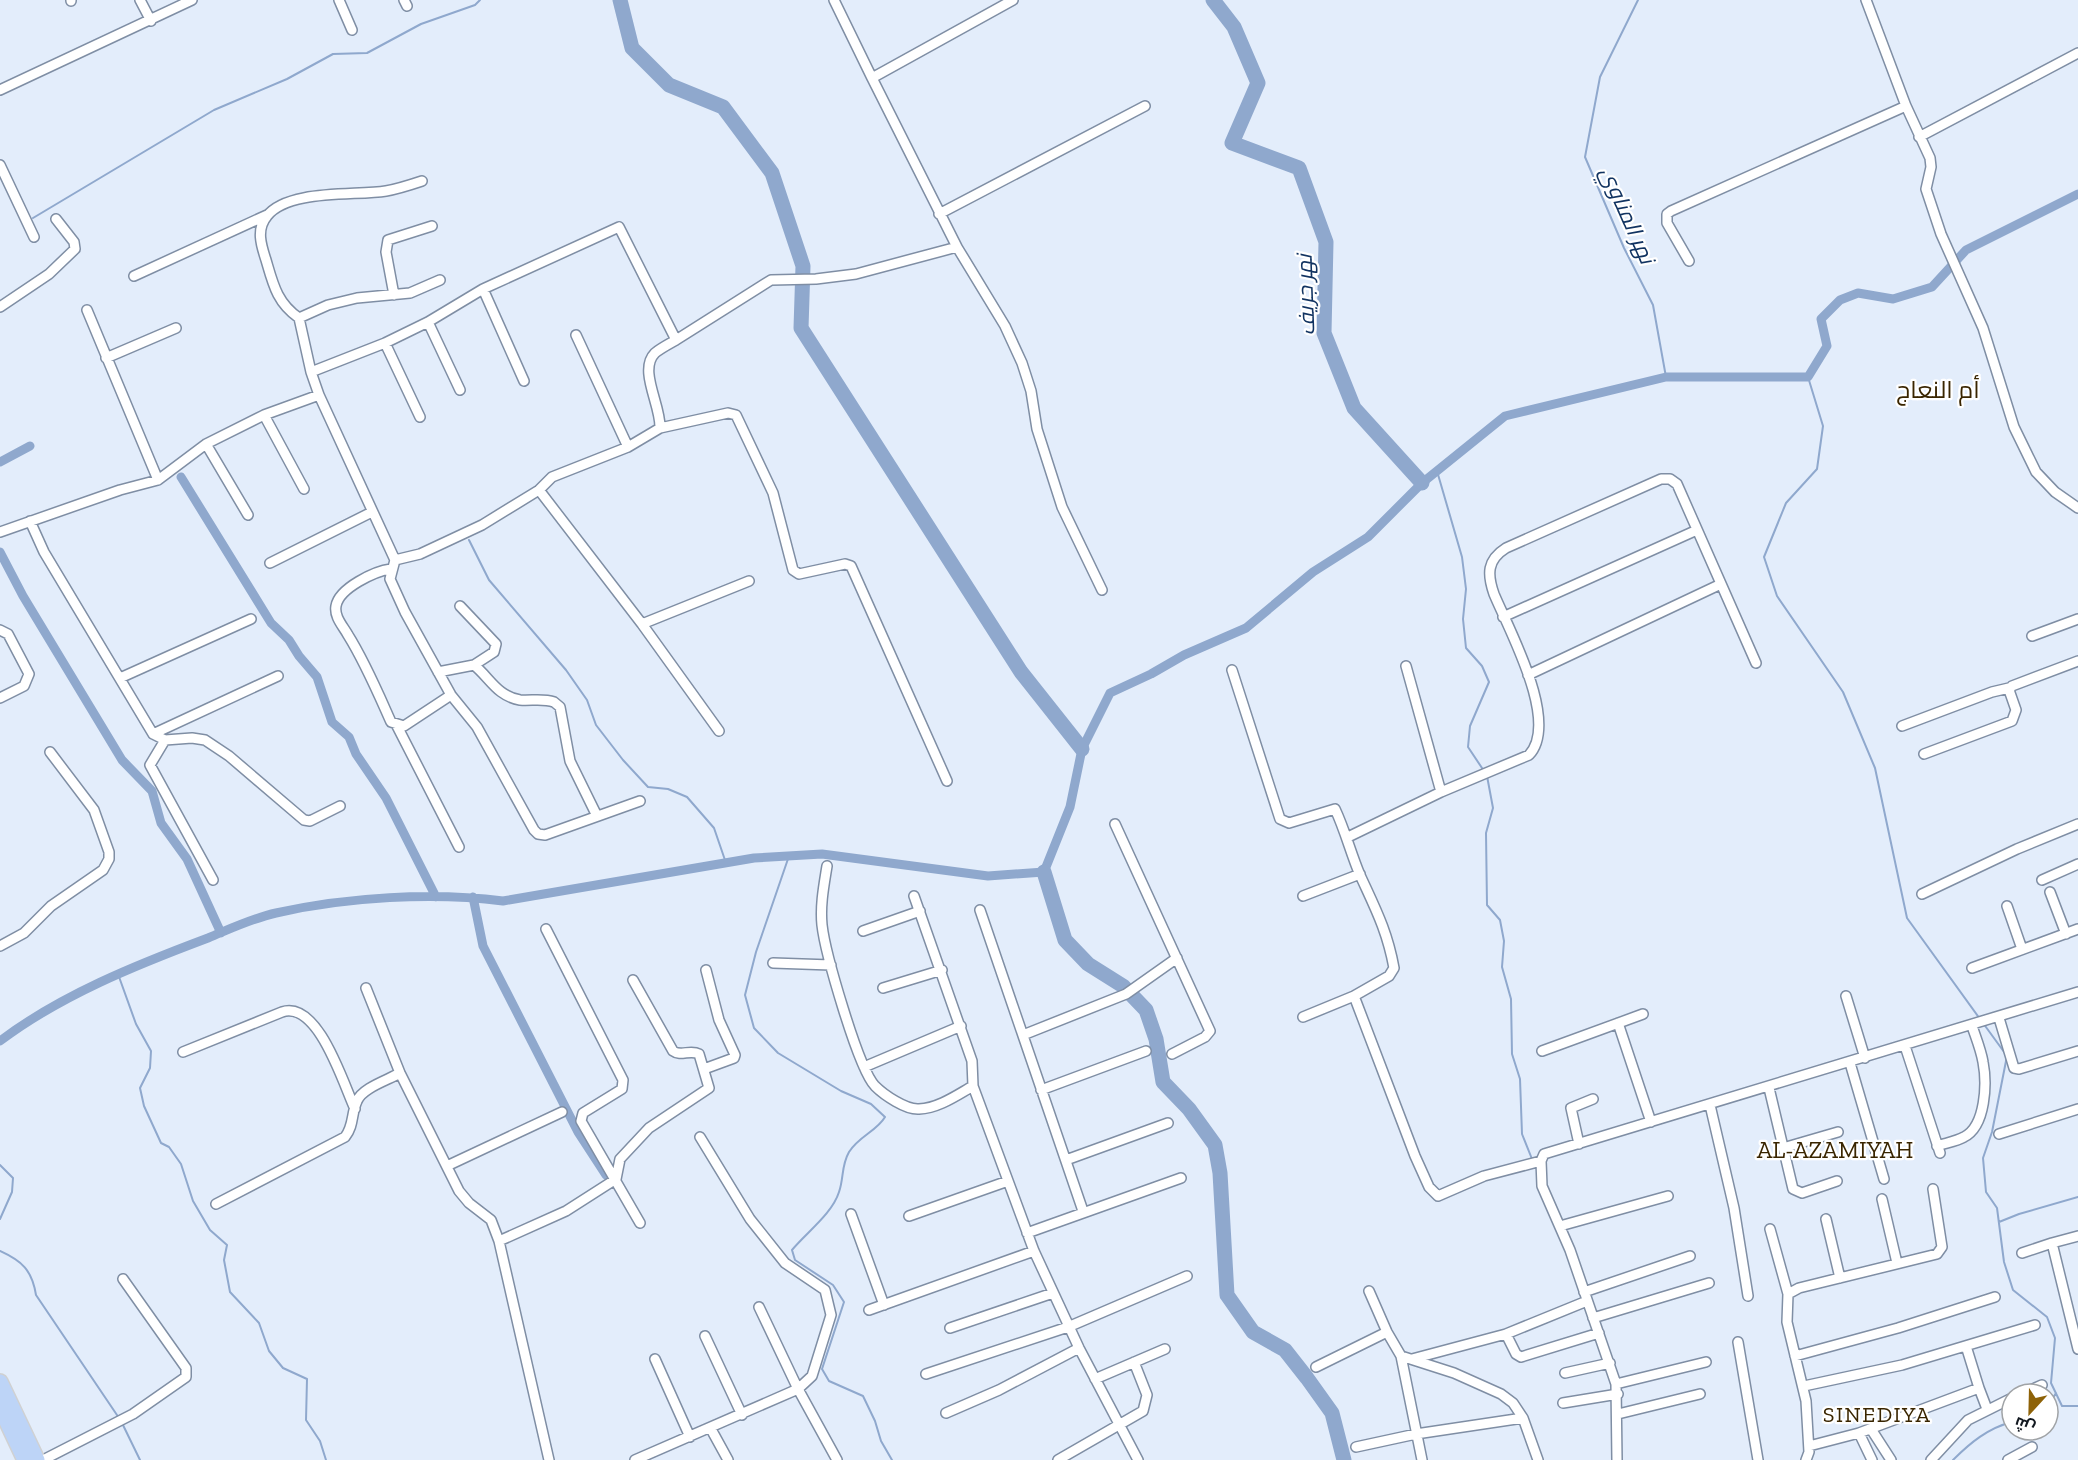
<svg xmlns="http://www.w3.org/2000/svg" width="2078" height="1460" font-family="'Zilla Slab',Cairo,serif">
  <rect width="100%" height="100%" fill="#e3edfb"/>
  <g fill="none" stroke-linecap="round" stroke-linejoin="round">
    <!-- stream -->
    <path stroke="#8fa8cd" stroke-width="2" d="M1638,0L1600,77L1585,157L1624,248L1653,305L1666,377
      M33,218L214,110L287,79L333,54L367,53L421,24L475,5L480,0
      M1808,377L1823,426L1817,469L1786,503L1764,557L1777,596L1843,692L1875,768L1907,918L1980,1019
      M1437,471L1462,557L1466,589L1463,619L1466,648L1482,666L1489,682L1470,726L1468,747L1484,771
      M469,540L489,580L566,670L587,700L596,725L623,760L648,787L668,789L687,797L714,828L726,863
      M1487,776L1493,808L1486,833L1487,905L1500,920L1504,941L1502,967L1511,999L1512,1054L1520,1079L1522,1134L1532,1159
      M789,856L756,952L745,995L754,1028L778,1053L841,1091L871,1104L885,1117C877,1131 859,1136 849,1152C841,1166 844,1178 839,1192C832,1214 807,1232 792,1250L795,1260L833,1285L844,1302L822,1369L829,1381L863,1396L875,1421L881,1441L892,1460
      M118,974L136,1024L151,1051L150,1068L140,1088L144,1106L161,1143L169,1147L181,1164L193,1201L210,1230L227,1245L224,1260L230,1292L259,1323L269,1351L283,1368L307,1379L306,1420L320,1441L326,1460
      M1983,1023L2007,1056L1992,1132L1983,1158L1986,1192L1997,1208L2004,1262L2013,1290L2047,1317L2055,1338L2051,1383L2062,1406H2078
      M0,1165L13,1178L12,1192L0,1219
      M1999,1222L2019,1214L2078,1197
      M0,1251C22,1261 32,1270 36,1295L119,1418
      M2048,1406L2056,1393
      M122,1423L140,1460
      M1953,1460C1970,1443 1988,1428 2012,1422"/>
    <!-- canal -->
    <path stroke="#8fa8cd" stroke-width="9" d="M0,462L30,446
      M181,477L271,623L289,640L299,656L317,677L332,722L349,737L356,754L386,798L436,897
      M0,552L23,596L122,760L152,791L161,823L187,859L221,933
      M473,897L483,946L578,1132L606,1175
      M0,1041C61,995 136,965 208,938C230,929 253,918 276,913C346,897 433,892 503,901L754,858L822,854L988,876L1044,872L1070,807L1082,749L1110,693L1151,674L1184,655L1246,628L1313,572L1368,537L1422,483L1505,416L1666,377H1808L1827,346L1821,319L1840,300L1858,293L1893,299L1932,287L1966,250L2078,194"/>
    <!-- river -->
    <path stroke="#8fa8cd" stroke-width="15" d="M620,0L632,48L669,85L723,107L772,173L803,266L801,328L1021,672L1082,749
      M1213,0L1234,27L1258,83L1232,143L1299,168L1326,242L1324,333L1354,408L1422,483
      M1044,872L1065,940L1088,964L1123,986L1146,1010L1156,1039L1163,1082L1189,1109L1215,1145L1220,1173L1227,1295L1253,1332L1285,1350L1307,1378L1332,1413L1344,1460"/>
    <defs>
      <path id="minor" d="M71,0V1
        M140,0L151,21
        M339,0L352,30
        M404,0L407,6
        M834,0L872,78
        M1866,0L1906,106L1930,158L1931,167L1926,189L1941,234L1983,328L2014,427L2036,472L2055,492L2078,508
        M0,90L192,0
        M1919,137L2078,53
        M0,165L34,237
        M939,214L1145,106
        M957,247L1005,326L1022,363L1031,391L1037,429L1062,507L1102,590
        M1689,261L1667,223V214L1671,211L1906,106
        M134,276L267,215
        M483,289L524,381
        M394,295L386,252L388,240L432,226
        M0,307L49,274L75,249L74,242L56,219
        M87,310L158,480
        M299,318L328,305L357,298L410,293L440,280
        M428,322L460,390
        M576,335L628,447
        M676,340L771,280L816,279L856,274L957,247L872,78L1013,0
        M385,343L420,417
        M106,358L176,328
        M311,372L299,318C277,303 273,284 266,260C261,245 256,229 267,216C288,189 355,196 386,191C398,189 410,185 422,181
        M264,415L304,489
        M660,428L728,413L736,415L773,493L793,570L799,574L845,564L851,566L947,781
        M206,444L248,515
        M539,490L642,624L719,731
        M30,521L44,552L153,734L278,676
        M0,532L120,490L158,480L206,444L264,415L319,395L395,560L420,554L482,525L539,490L552,477L628,447L660,428C661,405 638,370 655,353C661,348 669,344 676,340L619,227L483,289L428,322L385,343L311,372L319,395
        M395,560L390,579L405,612L451,695L477,727L534,830L538,834L545,835L640,801
        M270,563L372,512
        M391,569C375,571 339,588 336,606C334,617 343,626 348,635C365,662 378,693 391,722L404,726L451,695
        M460,606L496,644L494,652L474,665
        M1503,617L1697,530
        M642,624L749,581
        M0,630L8,634L29,674L24,686L0,698
        M2032,636L2078,619
        M1406,666L1441,792
        M1232,670L1280,819L1289,823L1335,809C1345,830 1351,854 1360,875C1375,908 1387,930 1394,968L1389,976L1354,996
        M438,672L474,665C490,678 497,696 520,700C531,701 543,698 554,702L560,707L570,761L597,816
        M1528,675L1721,584
        M120,678L251,619
        M397,726L459,847
        M1902,726L1992,692L2009,688
        M153,734L165,740L192,738L205,740L229,756L304,820L310,821L340,806
        M165,740L150,765L213,880
        M1924,754L2012,721L2016,710L2009,690L2012,686L2078,661
        M1115,824L1210,1031L1205,1037L1172,1054
        M1348,837L1441,792L1529,755C1560,722 1509,630 1494,594C1487,574 1487,560 1506,548L1661,479H1670L1677,484L1756,663
        M827,866C824,885 820,905 822,925C825,952 858,1068 875,1086C884,1095 906,1110 919,1109C939,1108 957,1095 973,1086
        M2042,880L2078,864
        M2050,892L2066,934
        M1922,894L2017,849L2078,824
        M914,896L972,1061L973,1086L1034,1251L1079,1348L1138,1460
        M1303,896L1360,874
        M2007,906L2022,949
        M980,910L1083,1211
        M546,929L623,1080L622,1089L583,1113L581,1121L640,1223
        M863,931L920,911
        M0,946L24,933L51,906L103,870L109,859V852L94,810L50,752
        M773,963L831,965
        M1972,968L2078,929
        M366,988L400,1073L459,1191L469,1203L491,1220L499,1241L549,1460
        M883,988L942,970
        M1846,996L1865,1058
        M1303,1017L1354,996L1415,1156L1429,1187L1438,1196L1484,1176L1541,1161
        M1999,1018L2014,1068L2019,1069L2078,1051
        M1618,1023L1651,1122
        M1023,1035L1126,994L1177,958
        M1905,1046L1940,1153
        M1542,1051L1643,1014
        M183,1052L282,1012C318,1000 343,1083 355,1109
        M1850,1063L1884,1179
        M864,1067L961,1026
        M704,1069L734,1058L735,1055L719,1020L706,970
        M1769,1088L1793,1189L1802,1193L1837,1181
        M1041,1090L1146,1051
        M1710,1105L1734,1208L1748,1296
        M1999,1134L2078,1109
        M1579,1144L1571,1108L1593,1099
        M1937,1146C1946,1143 1957,1141 1964,1137C1986,1126 1987,1083 1983,1062C1981,1050 1976,1038 1972,1026
        M1783,1148L1838,1132
        M1066,1160L1168,1123
        M449,1165L562,1112
        M1882,1199L1897,1263
        M216,1204L345,1137C354,1126 351,1114 357,1101C362,1088 388,1080 400,1073
        M851,1214L884,1305
        M909,1216L1008,1181
        M1826,1219L1840,1278
        M1560,1226L1668,1196
        M1770,1229L1788,1294
        M1027,1233L1181,1178
        M2078,1236L2052,1243L2078,1349
        M499,1241L566,1211L616,1179L620,1159L649,1128L709,1088L699,1054C690,1049 681,1057 673,1051L633,980
        M2022,1253L2052,1243
        M1369,1291L1387,1332L1401,1356L1454,1373L1501,1394L1513,1403L1523,1418L1538,1460
        M1584,1292L1690,1256
        M759,1307L798,1389L837,1460
        M869,1310L1034,1251
        M1593,1318L1709,1283
        M950,1328L1053,1293
        M1506,1334L1516,1354L1521,1357L1599,1333
        M705,1336L742,1415
        M1738,1342L1758,1460
        M1401,1356L1422,1460
        M1795,1356L1898,1328L1995,1297
        M655,1359L690,1437
        M1412,1359L1506,1334L1587,1301
        M1316,1367L1387,1332
        M1565,1373L1610,1363
        M926,1374L1068,1327L1187,1276
        M1095,1379L1165,1349
        M1616,1384L1706,1362
        M1804,1386L1902,1365L2035,1325
        M1979,1388L1987,1409
        M2021,1394L2042,1385
        M1563,1403L1618,1394
        M946,1413L999,1390L1079,1348
        M1618,1414L1700,1394
        M711,1429L728,1460
        M1871,1429L1891,1460
        M1859,1433L1979,1388L1966,1346
        M1809,1446L1859,1433L1872,1460
        M1356,1447L1416,1434L1523,1418
        M43,1460L133,1414L186,1377V1368L123,1279
        M635,1460L798,1389L812,1376L831,1315L825,1290L785,1263L750,1219L700,1137
        M1058,1460L1143,1411L1147,1395L1134,1362
        M1617,1460L1616,1384L1570,1250L1542,1186L1541,1161L1544,1154L2078,992
        M1806,1460L1809,1452L1806,1401L1787,1322L1788,1294L1799,1288L1937,1254L1942,1247L1933,1189
        M1931,1460L1968,1420L2012,1398
        M2008,1460L2032,1447"/>
      <path id="primary" d="M0,1382L37,1460
        M0,1407L25,1460"/>
    </defs>
    <!-- minor casing -->
    <use href="#minor" stroke="#7f8ea4" stroke-width="12"/>
    <!-- primary casing -->
    <use href="#primary" stroke="#d0d1d2" stroke-width="18"/>
    <!-- minor -->
    <use href="#minor" stroke="#fff" stroke-width="9"/>
    <!-- primary -->
    <use href="#primary" stroke="#bdd4f7" stroke-width="15"/>
  </g>
  <g text-anchor="middle" stroke-width="4.5" stroke-linejoin="round" paint-order="stroke">
    <!-- water labels -->
    <g font-size="22" font-style="italic" fill="#113361" stroke="#fff">
      <text transform="translate(1628 215) rotate(66)" y="8">نهر المناوي</text>
      <text transform="translate(1305 295) rotate(-92)" y="8">نهر جريف</text>
    </g>
    <!-- neighbourhood labels -->
    <g font-size="22" letter-spacing="1.5" fill="#392500" stroke="#fff">
      <text x="1877" y="1422">SINEDIYA</text>
    </g>
    <!-- quarter labels -->
    <g font-size="24" fill="#392500" stroke="#fff">
      <text x="1938" y="398">أم النعاج</text>
      <text x="1835" y="1158">AL-AZAMIYAH</text>
    </g>
  </g>
  <!-- north arrow -->
  <g transform="translate(2030 1412) rotate(202)"><circle r="28" fill="#ffffff" stroke="#a0a3a6" stroke-width="1.5"/>
  <path d="M0-4.5L10 22L0 15L-10 22Z" fill="#8e6208"/>
  <text y="-9" font-size="16" font-weight="bold" text-anchor="middle" fill="#121820">ش</text>
  </g>
</svg>
